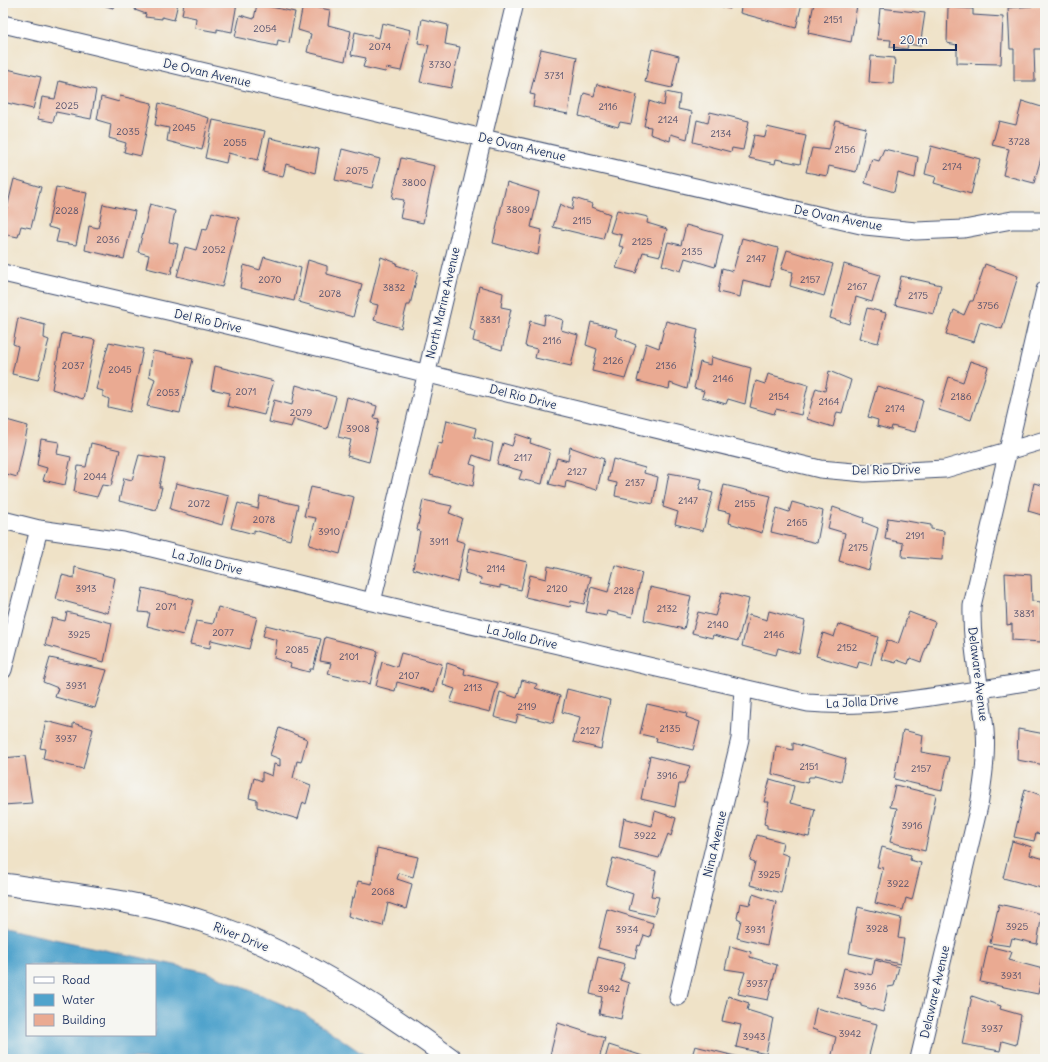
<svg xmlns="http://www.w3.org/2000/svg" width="1048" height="1062" font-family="Delius,sans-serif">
  <rect width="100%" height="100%" fill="#f6f6f2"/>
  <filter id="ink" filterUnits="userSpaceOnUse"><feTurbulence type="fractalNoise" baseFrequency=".025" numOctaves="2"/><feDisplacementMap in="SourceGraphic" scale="8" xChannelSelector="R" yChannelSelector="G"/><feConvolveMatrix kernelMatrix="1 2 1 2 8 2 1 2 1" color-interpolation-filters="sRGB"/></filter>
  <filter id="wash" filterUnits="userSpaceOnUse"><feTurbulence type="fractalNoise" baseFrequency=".012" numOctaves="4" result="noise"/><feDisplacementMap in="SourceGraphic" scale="16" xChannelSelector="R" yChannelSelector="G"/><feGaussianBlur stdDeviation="0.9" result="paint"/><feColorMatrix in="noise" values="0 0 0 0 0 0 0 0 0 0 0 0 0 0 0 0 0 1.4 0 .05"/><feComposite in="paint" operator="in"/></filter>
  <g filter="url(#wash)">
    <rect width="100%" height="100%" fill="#efe2c7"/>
    <!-- water -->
    <path fill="#50a3cc" stroke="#366995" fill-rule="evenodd" d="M3,928L207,972L305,1014L370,1059H3ZM27,965H155V1035H27Z"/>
    <g id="blocks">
      <!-- building -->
      <path fill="#eaaa92" d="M96,3H114L113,8Z
        M137,3H178L174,20L162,17V19L145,17L146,14L135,10Z
        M184,3H237L232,32L217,29V32L195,28L196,18L182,15Z
        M709,3H732L730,9Z
        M742,3H802L796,28L740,13Z
        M814,3H848L857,5L851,42L808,33Z
        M257,4L295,12L289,43L278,40L277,46L235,37L240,15L254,19Z
        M303,5L330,10L328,25L351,31L345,61L307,52L311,34L298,30Z
        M1045,5V49H1034L1035,81H1014V49H1010L1008,8Z
        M948,7L973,9V15L1003,17L1001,64L957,63V45L947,43Z
        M880,8L925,13L920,46L908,44L907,49L890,47L891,40L877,39Z
        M422,19L448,25L445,44L460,47L451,88L420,82L429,45L418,43Z
        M382,23L411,30L401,71L386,68L385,72L363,67L366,58L351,55L355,32L379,38Z
        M541,49L577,57L568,114L533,107L535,95L530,94Z
        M652,49L679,56L672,88L645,82Z
        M871,56L895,58L893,84L869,82Z
        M3,68L41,77L33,109L3,102Z
        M59,81L96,90L91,119L56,112L53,122L38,119L42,97L55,99Z
        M597,84L637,95L631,124L620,122L618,127L579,116L584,93L594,96Z
        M666,92L680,95L678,109L692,112L687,139L671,134L670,141L650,134L651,127L644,126L649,101L664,106Z
        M120,96L152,103L141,156L124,152L126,143L109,138L111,124L97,120L101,97L119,102Z
        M1022,101L1045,108V144L1034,183L1003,175L1009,149L992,145L999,121L1016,125Z
        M159,103L209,118L202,150L167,141L169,128L155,125Z
        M710,112L749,121L743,150L732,148L731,152L693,142L697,120L708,123Z
        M213,120L265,131L258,160L228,153L226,163L205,158Z
        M836,121L866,128L856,172L829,166L827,176L806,172L812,148L829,150Z
        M767,127L806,136L800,164L776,159L775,164L749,158L754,135L765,137Z
        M270,138L319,149L315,173L286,164L283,177L263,172Z
        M931,146L980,159L971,194L934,183L936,177L925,174Z
        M342,149L380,159L372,188L335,180Z
        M884,149L918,157L915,178L898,173L894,192L865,183L872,159L879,161Z
        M401,158L435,166L423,223L400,218L404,200L392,198Z
        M14,179L41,187L31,228L21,226L18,237L3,234V208H7Z
        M507,182L539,192L531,227L542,230L538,255L493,243Z
        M56,187L87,193L76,245L56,242L59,230L48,227Z
        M574,198L593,204L592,207L610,214L603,239L553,227L560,204L572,210Z
        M103,204L135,211L124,259L85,250L89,226L98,228Z
        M150,204L175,211L169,242L178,244L171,274L146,268L149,255L138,252Z
        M617,210L648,217L647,223L667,229L660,256L643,252L636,273L616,268L624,247L619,246L622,235L610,232Z
        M212,212L239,218L222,287L177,276L185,247L196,250L202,229L207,230Z
        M686,225L723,235L715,267L685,258L681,271L662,265L668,242L681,245Z
        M742,238L778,248L770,287L743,280L740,297L718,292L722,268L733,271Z
        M787,250L833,264L824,296L790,286L793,272L781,269Z
        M264,257L301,268L294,301L240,288L244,265L260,270Z
        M381,257L397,263L396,265L418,272L410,305H407L401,328L374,320L378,305L370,303Z
        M308,260L327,266V274L362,284L353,317L299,302Z
        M844,264L880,275L872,302L856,297L849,324L830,318Z
        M985,264L1018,276L1002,329L980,322L974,342L946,334L954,310L964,315L970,301H973Z
        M901,276L941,285L934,314L895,305Z
        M479,286L503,293L501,307L511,309L502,350L473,341L475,332L470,329Z
        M867,308L886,313L878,343L859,338Z
        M545,314L563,320L561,330L578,335L571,366L535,358L537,349L525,346L530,321L544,325Z
        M3,316L6,317L4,329L3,328Z
        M18,318L45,325L44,338L49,340L38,380L12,374L18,346L13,344Z
        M666,321L698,329L687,389L670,383L669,389L637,381L646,343L659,348Z
        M591,322L617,329L615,336L636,345L625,379L592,371L597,349L586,345Z
        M62,333L95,340L83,399L52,389Z
        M109,342L143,349L130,412L108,407L109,399L103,396V391L96,389Z
        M153,351L193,359L180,413L147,406L155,379L149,376Z
        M711,357L751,368L745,404L728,399L726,404L702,397L704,391L694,388L700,362L710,365Z
        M970,361L988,367L971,420L939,410L949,377L963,382Z
        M215,366L274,381L264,415L227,406L230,393L211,389Z
        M829,371L851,380L842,413L837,412L833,427L807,419L816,388L825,391Z
        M768,374L808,385L801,415L776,409L774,414L750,407L756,381L765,384Z
        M296,385L336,397L327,429L294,419L291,427L269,422L274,400L292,405Z
        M877,386L923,400L915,432L892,426L891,430L877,426L878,420L868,417Z
        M347,397L377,406L374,418L379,419L369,462L347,456L351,440L338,437Z
        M3,419L28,426L17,477L3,473Z
        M447,420L476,428L474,437L493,443L490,461L473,455L470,464L476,466L473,486L430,475L438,443L442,444Z
        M516,434L531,439L530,443L550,450L542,484L519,479L522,471L497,464L503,443L512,446Z
        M41,439L59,442L57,454L71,457L65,485L43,480L47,468L37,465Z
        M91,443L120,450L111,486L102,485L97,497L74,492L78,466L86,467Z
        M570,447L604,459L597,490L566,481L565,488L549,484L557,458L568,461Z
        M139,455L165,459L159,487H162L156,510L119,501L124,478L132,480Z
        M613,459L645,468L644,473L658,477L653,504L615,496L617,483L608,481Z
        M669,473L702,479L699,489L713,493L703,531L675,524L678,512L663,507Z
        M176,483L229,496L222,525L170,509Z
        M1034,483L1045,486V516L1028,511Z
        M724,485L771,496L762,533L729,523L731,513L718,510Z
        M311,487L354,497L340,554L309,545L316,518L304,516Z
        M260,496L298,505L290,540L254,530V534L231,528L238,503L258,509Z
        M423,500L452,506L449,513L462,518L456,540L465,543L457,582L413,569L420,531L417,530Z
        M792,502L823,511L817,543L771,532L777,508L789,512Z
        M833,507L864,518L863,522L878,528L869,570L839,561L845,533L828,528Z
        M888,518L931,525V529L944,531L942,560L902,557L903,543L885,539Z
        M469,548L527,562L521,590L500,585V588L480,584L481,578L465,573Z
        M615,565L642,573L632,617L607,611L606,616L586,612L591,587L608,592Z
        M548,566L591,577L584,604L571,601L570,607L525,597L530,575L546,579Z
        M75,567L115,578L108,613L56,599L62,575L74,578Z
        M1005,573L1031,575L1032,601L1041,602V642L1012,640V624L1007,625Z
        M650,587L691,596L684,629L644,620Z
        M143,588L194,600L183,635L147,626L150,613L139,612Z
        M722,592L749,599L738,641L713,635L712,638L692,633L698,612L715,616Z
        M218,607L257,617L249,649L211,640L210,648L190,644L196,621L213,624Z
        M769,611L805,621L799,654L778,648L776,655L742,646L749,615L767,620Z
        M67,612L112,623L104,662L45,645L52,618L65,621Z
        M909,612L935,622L921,662L910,658L908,664L897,660L896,663L881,659L887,640L898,644Z
        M838,624L878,637L871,665L859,662L857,668L816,656L823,633L834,637Z
        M266,625L321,639L313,669H310L309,672L290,667L291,664L274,658L277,640L263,636Z
        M325,637L378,651L370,684L328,674L331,663L320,661Z
        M401,653L442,664L434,692L397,682L395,691L376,686L382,662L397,667Z
        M50,658L107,670L95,708L55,697L58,688L43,682Z
        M447,663L465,669L464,674L498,683L490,712L450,702L455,689L443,685Z
        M522,680L537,684L535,688L560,696L553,723L518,714L516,723L494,717L500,692L517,698Z
        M567,689L610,700L601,749L573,742L580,717L562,712Z
        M647,704L687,713L686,717L700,722L693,750L656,741L657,738L640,734Z
        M46,721L73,728V723L93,729L83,769L43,759L45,749L40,748Z
        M279,728L307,739L301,762L297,761L293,778L311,785L306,804L303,802L298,819L257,807V800L249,798L254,778L262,781V772L272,776L274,764L280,766V759L270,755Z
        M1018,729L1045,734V765L1017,760Z
        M903,730L923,735L921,752L949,757L942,790L894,779Z
        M793,743L846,759L841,782L815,775L814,777H809L807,783L772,774L776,746L793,750Z
        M25,756L32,803L3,805V758Z
        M650,756L690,766L684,784H679L675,807L641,799Z
        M770,779L794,786L790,803L815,809L809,837L767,828V825L764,824L769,802H764Z
        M895,785L936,795L925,851L890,842L897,808L890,807Z
        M1025,789L1045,797V835L1036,833L1034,841L1014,837Z
        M655,811L676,818L671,836L668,834L659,858L619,848L624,818L652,826Z
        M757,835L783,842L781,853L789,856L781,893L750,885L755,862L750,860Z
        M1012,841L1032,847L1030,855L1045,859V889L1003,878Z
        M882,847L911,855L910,860L921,863L912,900L906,898L903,910L875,903L883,868L877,867Z
        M377,848L418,857L413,877L399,873L397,879L412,884L406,909L388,903L383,926L348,916L352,898H354L358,881L372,884Z
        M613,858L656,871L651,896L659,897L654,916L629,910L633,894L606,885Z
        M753,894L776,902L767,945L737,938L741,920L737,918L740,903L750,905Z
        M999,904L1042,914L1037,944L1012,938L1010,946L990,943Z
        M858,907L901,918L898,938L904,939L900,964L849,953Z
        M607,909L653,923L650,937L644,935L640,946L638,945L635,958L598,948Z
        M730,946L751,952L750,957L777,965L768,1000L738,994L745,972L725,969Z
        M988,946L1012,952L1009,960L1043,969L1038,994L980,982Z
        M598,957L625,964L620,980L629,983L621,1019L599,1014L602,997L590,994Z
        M875,960L899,967L894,986L888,987L883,1012L861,1006V1004L837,997L844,968L872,975Z
        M728,996L749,1003L747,1010L773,1018L766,1054L736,1047L741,1025L722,1021Z
        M972,996L1001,1006L1000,1009L1021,1015L1016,1045L1002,1041L1000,1051L962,1044Z
        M816,1008L877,1024L868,1059H831L836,1037L812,1029Z
        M558,1023L605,1038L599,1059H549Z
        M609,1045L652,1059H605Z
        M695,1046L743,1058V1059H691Z"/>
    </g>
  </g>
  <g filter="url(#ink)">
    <use href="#blocks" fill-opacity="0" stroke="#3b4a6e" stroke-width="1"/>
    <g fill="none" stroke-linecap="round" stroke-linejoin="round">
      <defs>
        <path id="minor" d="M3,24L483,138L865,226L916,231L964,229L1012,220H1045
          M3,273L198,318L820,469L865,473L945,469L1045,440
          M3,520L39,529L123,541L372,602L808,703C884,710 969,690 1045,679
          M372,602L515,3
          M3,670L39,529
          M678,997L740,739L743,689
          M919,1059L979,806C983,781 987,755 985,730C981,688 971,649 972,606L1045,290"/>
        <path id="tertiary" d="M3,884C74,894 149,902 217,926C302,956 379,1006 451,1059"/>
      </defs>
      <!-- minor casing -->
      <use href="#minor" stroke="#3b4a6e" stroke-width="19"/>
      <!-- tertiary casing -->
      <use href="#tertiary" stroke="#3b4a6e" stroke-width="23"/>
      <!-- minor -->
      <use href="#minor" stroke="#fff" stroke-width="17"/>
      <!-- tertiary -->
      <use href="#tertiary" stroke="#fff" stroke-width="21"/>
    </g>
  </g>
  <g text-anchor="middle" stroke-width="3.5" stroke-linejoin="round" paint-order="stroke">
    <!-- number labels -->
    <g font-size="10" fill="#4f4e6b">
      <text x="833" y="23">2151</text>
      <text x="265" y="32">2054</text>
      <text x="380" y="50">2074</text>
      <text x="440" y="68">3730</text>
      <text x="554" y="79">3731</text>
      <text x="67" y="109">2025</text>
      <text x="608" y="110">2116</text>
      <text x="668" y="123">2124</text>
      <text x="184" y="131">2045</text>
      <text x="128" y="135">2035</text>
      <text x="721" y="137">2134</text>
      <text x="1019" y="145">3728</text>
      <text x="235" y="146">2055</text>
      <text x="845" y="153">2156</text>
      <text x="952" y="170">2174</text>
      <text x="357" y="174">2075</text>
      <text x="414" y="186">3800</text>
      <text x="518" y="213">3809</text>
      <text x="67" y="214">2028</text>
      <text x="582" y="224">2115</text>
      <text x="108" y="243">2036</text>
      <text x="642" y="245">2125</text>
      <text x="214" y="253">2052</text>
      <text x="692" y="255">2135</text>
      <text x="756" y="262">2147</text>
      <text x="270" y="283">2070</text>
      <text x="810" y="283">2157</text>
      <text x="857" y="290">2167</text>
      <text x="394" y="291">3832</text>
      <text x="330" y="297">2078</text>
      <text x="918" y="299">2175</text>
      <text x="988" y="309">3756</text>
      <text x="490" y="323">3831</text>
      <text x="552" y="344">2116</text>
      <text x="613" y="364">2126</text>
      <text x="73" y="369">2037</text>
      <text x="666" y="369">2136</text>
      <text x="120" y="373">2045</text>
      <text x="723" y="382">2146</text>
      <text x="246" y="395">2071</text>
      <text x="168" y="396">2053</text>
      <text x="779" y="400">2154</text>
      <text x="961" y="400">2186</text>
      <text x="829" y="405">2164</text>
      <text x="895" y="412">2174</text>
      <text x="301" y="416">2079</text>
      <text x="358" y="432">3908</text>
      <text x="523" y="461">2117</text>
      <text x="577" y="475">2127</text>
      <text x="95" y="480">2044</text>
      <text x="635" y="486">2137</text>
      <text x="688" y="504">2147</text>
      <text x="199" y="507">2072</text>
      <text x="745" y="507">2155</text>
      <text x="264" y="523">2078</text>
      <text x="797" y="526">2165</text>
      <text x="329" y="535">3910</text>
      <text x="915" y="539">2191</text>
      <text x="439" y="545">3911</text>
      <text x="858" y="551">2175</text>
      <text x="496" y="572">2114</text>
      <text x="86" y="592">3913</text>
      <text x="557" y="592">2120</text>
      <text x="624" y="594">2128</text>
      <text x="166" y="610">2071</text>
      <text x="667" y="612">2132</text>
      <text x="1024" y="617">3831</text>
      <text x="718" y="628">2140</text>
      <text x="223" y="636">2077</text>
      <text x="79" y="638">3925</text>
      <text x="774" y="638">2146</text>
      <text x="847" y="651">2152</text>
      <text x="297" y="653">2085</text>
      <text x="349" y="660">2101</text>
      <text x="409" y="679">2107</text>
      <text x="76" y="689">3931</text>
      <text x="473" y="691">2113</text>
      <text x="527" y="710">2119</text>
      <text x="670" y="732">2135</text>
      <text x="590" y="734">2127</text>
      <text x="66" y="742">3937</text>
      <text x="809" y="770">2151</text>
      <text x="921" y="772">2157</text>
      <text x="667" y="779">3916</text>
      <text x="912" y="829">3916</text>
      <text x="645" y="839">3922</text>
      <text x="769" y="878">3925</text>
      <text x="898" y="887">3922</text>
      <text x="383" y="895">2068</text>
      <text x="1017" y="930">3925</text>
      <text x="877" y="932">3928</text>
      <text x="627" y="933">3934</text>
      <text x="755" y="933">3931</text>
      <text x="1011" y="979">3931</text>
      <text x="757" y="987">3937</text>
      <text x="865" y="990">3936</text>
      <text x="609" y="992">3942</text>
      <text x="992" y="1032">3937</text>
      <text x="850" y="1037">3942</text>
      <text x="754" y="1040">3943</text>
    </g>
    <!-- street labels -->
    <g font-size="12" fill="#1b2f5e" stroke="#f6f6f2">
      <text transform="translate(207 73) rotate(13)" y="4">De Ovan Avenue</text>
      <text transform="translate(522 147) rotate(13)" y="4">De Ovan Avenue</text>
      <text transform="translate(838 218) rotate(11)" y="4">De Ovan Avenue</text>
      <text transform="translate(443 303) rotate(-77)" y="4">North Marine Avenue</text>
      <text transform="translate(208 321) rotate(13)" y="4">Del Rio Drive</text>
      <text transform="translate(523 397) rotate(14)" y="4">Del Rio Drive</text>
      <text transform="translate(886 470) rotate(-1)" y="4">Del Rio Drive</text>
      <text transform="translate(207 562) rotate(14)" y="4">La Jolla Drive</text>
      <text transform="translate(522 637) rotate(13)" y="4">La Jolla Drive</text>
      <text transform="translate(978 674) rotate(83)" y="4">Delaware Avenue</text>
      <text transform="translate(862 702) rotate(-3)" y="4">La Jolla Drive</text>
      <text transform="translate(715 844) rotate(-77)" y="4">Nina Avenue</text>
      <text transform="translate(241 937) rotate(22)" y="4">River Drive</text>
      <text transform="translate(935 992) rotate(-77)" y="4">Delaware Avenue</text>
    </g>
  </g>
  <!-- margin -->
  <rect width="1048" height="1062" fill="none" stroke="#f6f6f2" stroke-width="16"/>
  <!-- legend -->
  <rect x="26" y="964" width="130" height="72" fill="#f6f6f2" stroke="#9ea6b7"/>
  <rect x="34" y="977" width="20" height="6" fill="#ffffff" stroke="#9ea6b7"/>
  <text x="62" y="984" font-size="12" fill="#1b2f5e">Road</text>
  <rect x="34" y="994" width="20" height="12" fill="#50a3cc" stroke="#9ea6b7"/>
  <text x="62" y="1004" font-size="12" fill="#1b2f5e">Water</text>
  <rect x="34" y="1014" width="20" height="12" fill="#eaaa92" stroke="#9ea6b7"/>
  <text x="62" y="1024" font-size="12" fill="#1b2f5e">Building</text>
  <!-- scale -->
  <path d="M894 44v6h62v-6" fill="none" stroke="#1b2f5e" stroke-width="2"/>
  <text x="900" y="44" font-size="12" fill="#1b2f5e" stroke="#f6f6f2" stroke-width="3" paint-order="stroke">20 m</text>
</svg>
